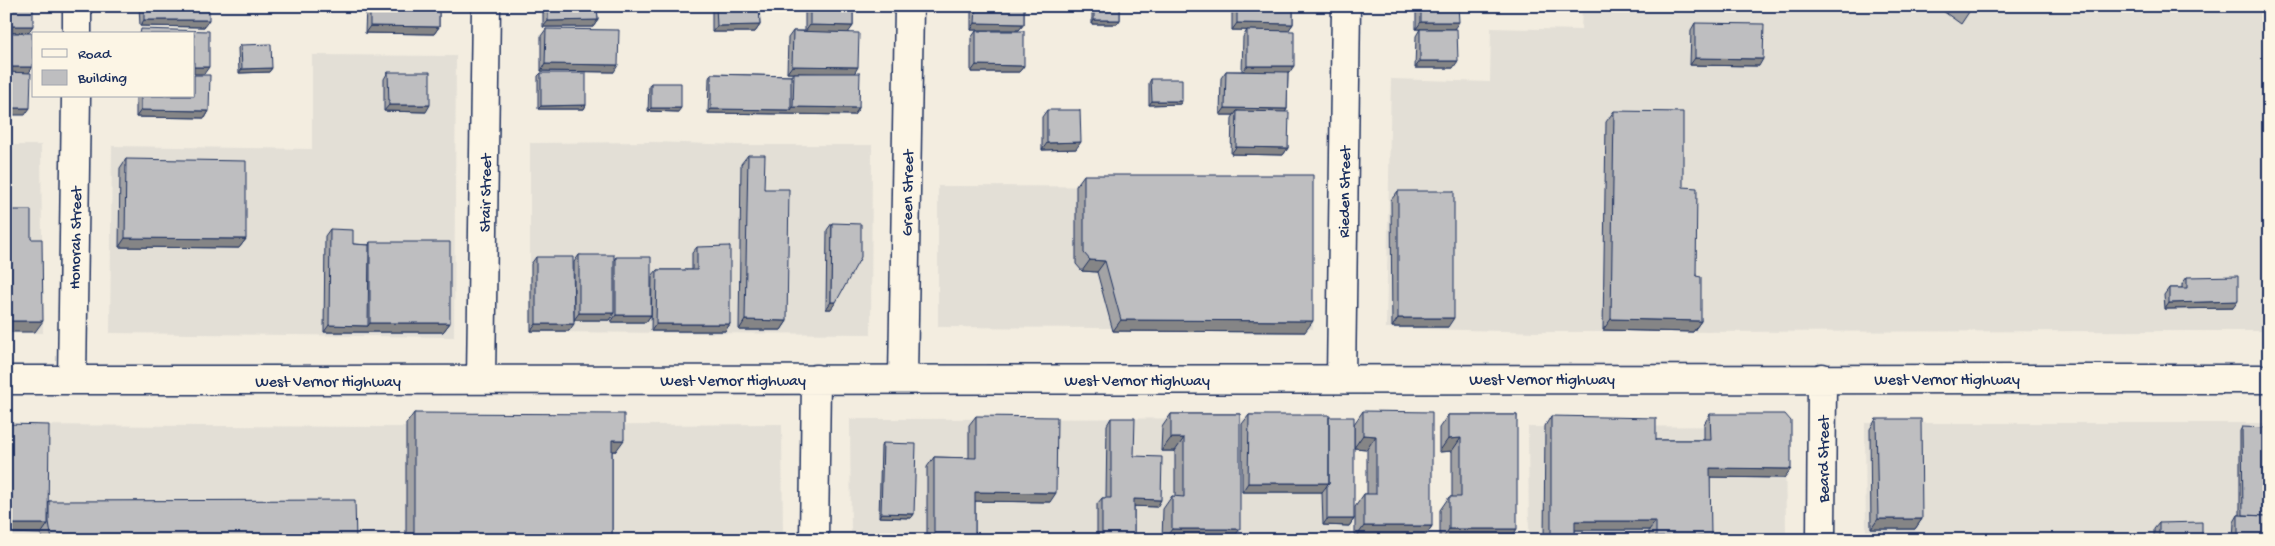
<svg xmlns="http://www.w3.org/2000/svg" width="2275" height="546" font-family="'Gochi Hand',sans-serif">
  <rect width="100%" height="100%" fill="#f3ede0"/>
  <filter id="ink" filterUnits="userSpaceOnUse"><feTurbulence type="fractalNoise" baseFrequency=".02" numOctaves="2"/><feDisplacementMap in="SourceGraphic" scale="10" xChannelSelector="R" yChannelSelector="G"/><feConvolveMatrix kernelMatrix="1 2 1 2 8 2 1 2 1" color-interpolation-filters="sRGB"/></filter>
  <g filter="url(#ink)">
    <!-- built -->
    <path fill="#e3dfd6" d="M1582,6H2269V331L1541,332L1386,328L1391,79L1490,82L1491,28L1581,30Z
      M312,55L456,56L454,337L110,333L112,146L312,149Z
      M654,142L738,145H872L871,334L530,332V143Z
      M6,145H41L43,333H6Z
      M938,186L1313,187V329L938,327Z
      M1351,418V540H851L850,419Z
      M1865,423H2269V540H1866Z
      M782,424L783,540H6V425L393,427Z
      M1785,426L1786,540H1529L1528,427Z"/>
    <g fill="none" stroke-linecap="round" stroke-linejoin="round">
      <defs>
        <path id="minor" d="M77,34V6
          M903,379L909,6
          M1341,379L1346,6
          M6,380L2269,379
          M72,380L76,96
          M481,380L486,6
          M814,540L816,379
          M1821,540L1822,378"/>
      </defs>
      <!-- minor casing -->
      <use href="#minor" stroke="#1b2f5e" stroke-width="31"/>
      <!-- minor -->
      <use href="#minor" stroke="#fcf5e5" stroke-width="28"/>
    </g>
    <!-- wall -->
    <path fill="#a3a3a5" stroke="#1b2f5e" d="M139,6H209L204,27L140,26Z
      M366,6H439V27L434,34L365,33Z
      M543,6H597L598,20L593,27H543Z
      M712,6H759L760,25L755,32H712Z
      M805,6H853V26L848,32L859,108L854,115L708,113L709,78L711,74L791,76L793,73H787L788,38L793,31H805Z
      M971,6H1024V24L1019,30H971Z
      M1092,6H1120V20L1117,24H1092Z
      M1232,6H1293V24L1288,31L1289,73H1288L1287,109L1285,112L1288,148L1283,155L1231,154L1232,118L1234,115H1220L1221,78L1226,71H1242L1243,37L1247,30H1253H1232Z
      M1416,6H1458L1454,29H1416Z
      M1936,6H1973L1961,24Z
      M1695,23L1759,66L1690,65L1691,30Z
      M546,29L614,72L541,71V36Z
      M1420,29L1453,68H1415L1416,36Z
      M976,31L1024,66L1019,72H971V38Z
      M241,45L272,68L269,72L239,73L238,48Z
      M388,72L426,112L384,111V79Z
      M541,73L586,105L584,109H538V76Z
      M1151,79L1182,101L1180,104L1149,105V83Z
      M651,83L678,112L648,111L649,86Z
      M136,96H194L209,111L205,118L136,117Z
      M1047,110L1076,149L1042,150V117Z
      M1614,111L1683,187L1696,276L1701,321L1693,332L1603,330L1606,122Z
      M748,155L764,189L787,321L781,330H739L741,164Z
      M126,159L246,239L239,248L119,247L120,168Z
      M1084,175L1305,332L1113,331L1097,272L1082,271L1076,264V186Z
      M1398,191L1448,327H1392L1391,200Z
      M832,223L831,309H826L827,230Z
      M330,229L353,244L369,245L370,242L450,323L443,332H324L325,236Z
      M697,247L730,324L725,331H651L652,276L657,270H692V253Z
      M579,255L614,260L616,257L651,315L646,322H611V317L609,320H574V262Z
      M536,257L569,331H531V264Z
      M2187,277L2233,308L2165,309L2164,295L2169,288H2182V284Z
      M1363,411L1432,526L1423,539H1355V507L1364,494H1367V449L1354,448V424Z
      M414,413L616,451H612V540H406V424Z
      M1171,414H1240L1232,540H1162L1163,509L1172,496L1175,497V451H1161L1162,427Z
      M1710,414L1784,478L1710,477L1708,540H1649V530H1575V540H1544L1545,426L1551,416L1656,440H1704V424Z
      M1249,415L1329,417L1354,519L1349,526L1323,525L1322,492H1242V424Z
      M1448,415H1517L1510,540H1440V510L1449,497H1452V451L1439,452V428Z
      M976,416L1050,502L975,501V540H927V467L934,457L969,458V425Z
      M1111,418L1134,456L1157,507L1134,506V540H1097V504L1102,498H1106L1107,425Z
      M1876,419L1922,519L1915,529H1871L1870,429Z
      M2242,427L2269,540H2233L2234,522L2238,515H2240V431Z
      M883,443L914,514L911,518L879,517L881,446Z
      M49,501L356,540H42L41,534L48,503Z
      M2159,523L2202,540H2154V529Z"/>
    <!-- shaded-wall -->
    <path fill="#858586" stroke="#1b2f5e" d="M144,20H209L204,27L140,26Z
      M598,20L593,27H543L548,21Z
      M1094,20H1120L1117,24H1092Z
      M1421,22H1459L1454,29H1416Z
      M975,23L1024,24L1019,30H971Z
      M1237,23L1293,24L1288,31L1232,30Z
      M760,25L755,32H712L717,26Z
      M810,25L853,26L848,33L805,32Z
      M6,26H33L28,33H6Z
      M370,26L439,27L434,34L365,33Z
      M1695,58L1763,59L1759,66L1690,65Z
      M1420,61H1458L1453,68H1415Z
      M545,64L618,65L614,72L541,71Z
      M976,65L1024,66L1019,72H971Z
      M792,66L858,67L854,74L787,73Z
      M1247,66H1294L1289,73H1242Z
      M6,67H33L28,74H6Z
      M194,67H209L204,74H194Z
      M272,68L269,72L239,73L242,69Z
      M1152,101H1182L1180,104L1149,105Z
      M389,105H430L426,112L384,111Z
      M586,105L584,109H538L541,106Z
      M793,107L859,108L854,115L708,113L711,109L791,110Z
      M6,108H30L25,115H6Z
      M651,108H681L678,112L648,111Z
      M1225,108L1287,109L1283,116L1237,111L1234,115H1220Z
      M141,110L209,111L205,118L136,117Z
      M1081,142L1076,149L1042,150L1047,143Z
      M1236,147L1288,148L1283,155L1231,154Z
      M125,238L246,239L239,248L119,247Z
      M1090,260L1105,261L1097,272L1082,271Z
      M2238,301L2233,308L2165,309L2169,303Z
      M831,302H836L831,309H826Z
      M579,313H614L609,320H574Z
      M616,315H651L646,322H611Z
      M1398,318H1454L1448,327H1392Z
      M1611,319L1701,321L1693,332L1603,330Z
      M745,320L787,321L781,330H739Z
      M1121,320L1313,321L1305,332L1113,331Z
      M6,321H43L35,332H6Z
      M370,323H450L443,332H324L329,325L368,326Z
      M536,324H574L569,331H531Z
      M656,324H730L725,331H651Z
      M1363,435L1376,436L1367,449L1354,448Z
      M1171,438H1184L1175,451H1161Z
      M1461,438L1452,451L1439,452L1448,439Z
      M612,440H624L616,451H604Z
      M1710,468L1791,469L1784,478L1704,477Z
      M1248,483H1329L1322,492H1242Z
      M975,492L1056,493L1050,502L968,501Z
      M1134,499L1161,500L1157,507L1129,506Z
      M881,513L914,514L911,518L879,517Z
      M1327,519H1354L1349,526L1323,525Z
      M1878,519H1922L1915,529H1871Z
      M1575,521H1656L1649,530H1569Z
      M6,524H48L41,534L6,533Z
      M1364,526H1432L1423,539H1355Z
      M1172,529H1240L1232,540H1164Z
      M1449,529H1517L1510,540H1442Z
      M1711,536L1708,540H1653L1656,537Z"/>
    <!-- building -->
    <path fill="#bebec0" stroke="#1b2f5e" d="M6,6H33V26H6Z
      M144,6H209V20H144Z
      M370,6H439V27L370,26Z
      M548,6H597L598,20L548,21Z
      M716,6H759L760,25L717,26Z
      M810,6H853V26L810,25Z
      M976,6H1024V24L975,23Z
      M1094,6H1120V20H1094Z
      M1237,6H1293V24L1237,23Z
      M1421,6H1458L1459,22H1421Z
      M1960,6H1973L1968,12Z
      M1695,23L1764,24L1763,59L1695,58Z
      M141,29L209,31V67H194V34H140Z
      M546,29L619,30L618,65L545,64Z
      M1420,29H1457L1458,61H1420Z
      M1247,30L1294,31V66H1247Z
      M793,31L859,33L858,67L792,66Z
      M976,31H1024V66L976,65Z
      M6,33H32L33,67H6Z
      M271,44L272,68L242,69L241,45Z
      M1226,71L1288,72L1287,109L1225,108Z
      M6,72L31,73L30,108H6Z
      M388,72H430V105H389Z
      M541,73H586V105L541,106Z
      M794,73H860L859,108L793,107Z
      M711,74L791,76V110L711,109Z
      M194,75H210L209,111L141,110V96H194Z
      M1151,79H1182V101H1152Z
      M651,83H681V108H651Z
      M1047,110H1080L1081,142L1047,143Z
      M1237,111L1289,112L1288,148L1236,147Z
      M1614,111L1683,112V187L1697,188L1696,276L1701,277V321L1611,319Z
      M748,155H765L764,189H789L787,321L745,320Z
      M126,159L246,161V239L125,238Z
      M1084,175H1313V321L1121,320L1105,261L1090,260L1084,253Z
      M1398,191H1454V318H1398Z
      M6,210H31V239H42L43,321H6Z
      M832,223L861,224V257L836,302H831Z
      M330,229L353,230V244L369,245L368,326L329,325Z
      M370,242H450V323H370Z
      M730,246V324H656L657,270H697V247Z
      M579,255H614V313H579Z
      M536,257H573L574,324H536Z
      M616,257H651V315H616Z
      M2238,276V301L2169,303V288H2187V277Z
      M1363,411L1432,412V526H1364V494H1376V436L1363,435Z
      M414,413L624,414V440H612V540H414Z
      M1171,414H1240V529H1172V496L1184,497V438H1171Z
      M1710,414H1785L1791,421V469L1710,468L1711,536L1656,537V521H1575V540H1551V416L1656,418V440H1711Z
      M1249,415H1329V483H1248Z
      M1448,415H1517V529H1449V497H1461V438L1448,439Z
      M976,416L1057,417L1056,493L975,492V540H934V457L976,458Z
      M1329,417H1354V519H1327V485L1329,483Z
      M1111,418H1135L1134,456L1162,457L1161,500L1134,499V540H1102V498H1111Z
      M1876,419H1921L1922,519H1878Z
      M6,424L49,425L48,524H6Z
      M2242,427L2269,428V516L2243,515Z
      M883,443L916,444L914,514L881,513Z
      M355,500L356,540H52L49,522V501Z
      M2238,515L2269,516V540H2238Z
      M2202,522V540H2159V523Z"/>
  </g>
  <g text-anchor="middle" stroke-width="4" stroke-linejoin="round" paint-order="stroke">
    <!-- street labels -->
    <g font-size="16" fill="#1b2f5e" stroke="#fcf5e5">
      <text transform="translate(1343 192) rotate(-89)" y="6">Rieden Street</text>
      <text transform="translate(484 193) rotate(-89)" y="6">Stair Street</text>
      <text transform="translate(906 193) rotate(-89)" y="6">Green Street</text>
      <text transform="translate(74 238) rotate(-89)" y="6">Honorah Street</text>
      <text x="1542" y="384">West Vernor Highway</text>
      <text x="1947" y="384">West Vernor Highway</text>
      <text x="733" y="385">West Vernor Highway</text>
      <text x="1137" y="385">West Vernor Highway</text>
      <text x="328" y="386">West Vernor Highway</text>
      <text transform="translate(1822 459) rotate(-90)" y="6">Beard Street</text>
    </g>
  </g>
  <!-- margin -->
  <rect width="2275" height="546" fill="none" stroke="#fcf5e5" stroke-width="25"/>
  <rect x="12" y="12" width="2250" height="521" fill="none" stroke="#1b2f5e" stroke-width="2" filter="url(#ink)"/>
  <!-- legend -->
  <rect x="32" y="32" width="162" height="65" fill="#fcf5e5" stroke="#a2a6af"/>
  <rect x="42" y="49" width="25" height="8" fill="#fcf5e5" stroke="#a2a6af"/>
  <text x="78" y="58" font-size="15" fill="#1b2f5e">Road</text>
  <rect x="42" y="70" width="25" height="15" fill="#bebec0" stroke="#a2a6af"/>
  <text x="78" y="82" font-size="15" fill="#1b2f5e">Building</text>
</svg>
